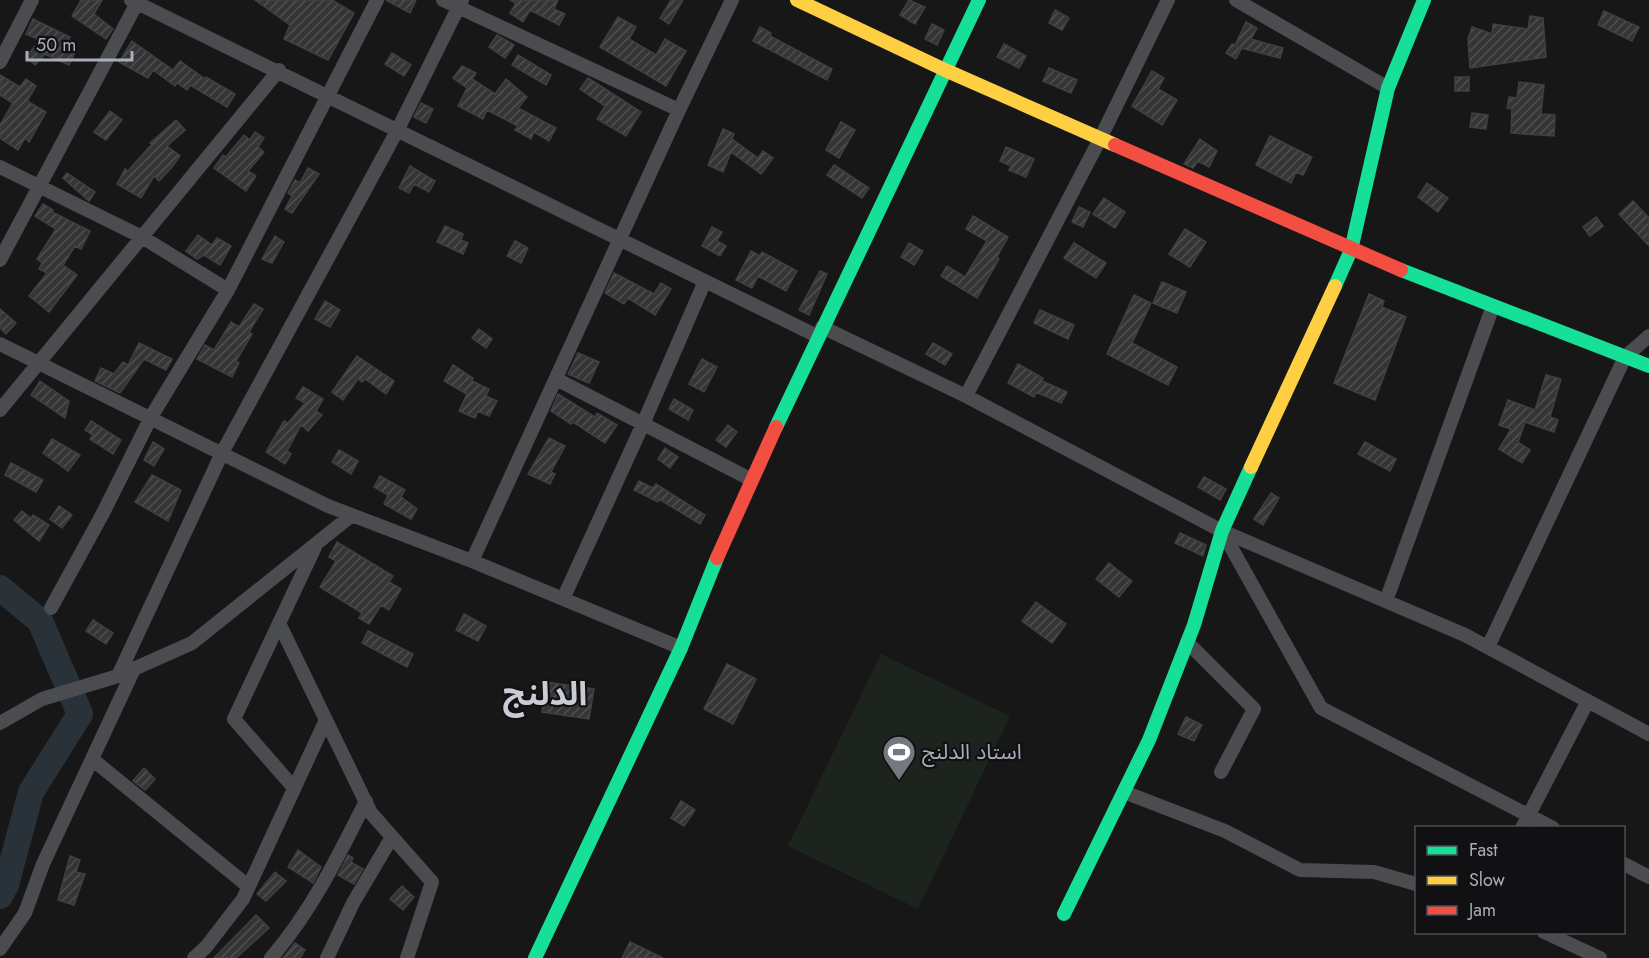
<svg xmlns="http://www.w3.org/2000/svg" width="1649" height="958" font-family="Jost,'Noto Sans Arabic',sans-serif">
  <defs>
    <pattern id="building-hatch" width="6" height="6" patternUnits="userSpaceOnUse" patternTransform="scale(1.5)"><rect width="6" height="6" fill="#353536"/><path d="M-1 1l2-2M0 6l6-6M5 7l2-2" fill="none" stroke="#4f5051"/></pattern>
  </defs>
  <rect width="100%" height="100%" fill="#171717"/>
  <!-- grass -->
  <path fill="#1d241e" d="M881,654L1010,716L918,909L788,846Z"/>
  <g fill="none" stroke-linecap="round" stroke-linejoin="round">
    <!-- river -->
    <path stroke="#2a3239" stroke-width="26" d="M0,588L40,621L80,714L31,792L6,885L0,896"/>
  </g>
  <!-- building -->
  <path fill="url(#building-hatch)" stroke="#3f4043" stroke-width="1.5" d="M81,0H102L94,14L113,29L106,39L72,16Z
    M255,0H332L354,13L328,60L284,39L290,25Z
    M386,0H416L410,13Z
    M510,0H558L554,9L565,14L559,25L530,10L523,22L510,13L516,3Z
    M671,0H683L669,24L660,18Z
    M909,0L925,7L915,24L900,15Z
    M1055,10L1069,18L1062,30L1049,23Z
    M1604,11L1639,27L1632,41L1598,25Z
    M1530,16L1543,18L1546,57L1470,68L1468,39L1472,27L1492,34L1493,24L1528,29Z
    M618,17L636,27L629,39L656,55L665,39L686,51L666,86L600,47Z
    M33,19L70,37L65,45L76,50L69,65L45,54L35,65L26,57L40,40L26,34Z
    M1246,22L1257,28L1251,39L1283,48L1280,58L1237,47L1241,49L1236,59L1226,53L1232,44L1235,45Z
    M932,24L944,30L937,45L925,39Z
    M760,27L771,33L770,36L832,69L827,80L753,41Z
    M497,35L514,45L505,58L489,47Z
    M132,41L173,70L180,61L205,79L206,77L235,94L227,107L190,85L187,90L177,83L175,86L153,70L148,78L119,62Z
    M1004,44L1026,56L1019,68L997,57Z
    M392,53L411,65L404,76L385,64Z
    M518,55L551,75L546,85L512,65Z
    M462,66L476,73L472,79L495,94L506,79L527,97L518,108L556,128L549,141L534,132L531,139L515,130L518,126L487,110L483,119L458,106L467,88L453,78Z
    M1049,68L1077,80L1071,93L1043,81Z
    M1152,71L1164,78L1158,89L1177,100L1162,125L1132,106Z
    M0,75L20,87L26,79L36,86L27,101L46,112L29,142L25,138L18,150L0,138V125L13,103L0,95Z
    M1455,77H1469V91H1455Z
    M588,78L641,112L626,136L597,119L605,106L580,89Z
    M1519,82L1544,85L1541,114L1555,115L1554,136L1511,133L1512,109L1507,108L1509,97L1517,98Z
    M421,103L433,109L426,123L414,117Z
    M110,111L122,120L106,140L94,132Z
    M1472,113L1488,115L1486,129L1470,127Z
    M176,120L185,130L167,146L180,156L172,167L159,181L154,176L141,198L117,184L125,169L128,171L152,144L150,143Z
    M841,122L855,130L839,158L826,150Z
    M723,129L734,134L732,139L758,158L763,151L773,158L761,174L731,152L723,172L708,165Z
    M255,132L264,138L258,147L264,152L248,171L256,176L246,191L214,168L223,155L226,157L244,135L250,140Z
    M1270,136L1312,157L1303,175L1296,172L1291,183L1256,165Z
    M1200,139L1217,151L1209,167L1198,161L1193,168L1184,164Z
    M1006,147L1034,159L1026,177L1009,170L1011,166L1000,161Z
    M834,165L869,188L862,198L827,175Z
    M410,166L435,181L429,192L414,184L409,193L399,188Z
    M308,168L319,174L292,213L285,209L292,196L288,193L295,180L300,183Z
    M67,173L95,192L89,201L63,178Z
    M1427,183L1448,198L1438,212L1418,197Z
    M1104,198L1125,212L1115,228L1093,214Z
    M1633,201L1649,218V246L1619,214Z
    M43,204L53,210L52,212L90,231L81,249L75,246L63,265L77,275L49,312L29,296L47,273L39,269L42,263L37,259L56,229L35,216Z
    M1079,207L1090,212L1083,227L1072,222Z
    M973,216L1008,237L997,257L999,259L977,298L941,276L947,266L965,277L987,241L966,229Z
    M1596,217L1603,226L1590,236L1583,227Z
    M445,226L463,234L461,240L468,243L463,254L437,242Z
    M712,227L722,232L717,241L726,246L720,256L702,246Z
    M1185,229L1206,242L1190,267L1169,254Z
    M198,235L212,245L217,238L231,246L220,265L204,255L197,259L186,251Z
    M275,236L284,242L272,263L262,259Z
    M515,241L528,248L521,263L507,256Z
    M909,243L923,251L914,265L901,257Z
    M1074,243L1106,263L1096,278L1064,258Z
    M751,251L760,256L762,252L797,271L786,291L758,276L752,288L736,280Z
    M820,271L827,274L809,315L799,310Z
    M614,273L654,294L661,283L671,289L655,315L628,298L624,304L605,293Z
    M1162,282L1186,292L1177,313L1153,303Z
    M1369,294L1384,301L1382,307L1406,317L1375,400L1334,383Z
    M1134,295L1151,303L1132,343L1177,367L1168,385L1107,354Z
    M325,301L340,310L330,327L315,319Z
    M254,304L263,309L249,332L252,334L236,361L239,363L232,377L197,359L205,345L214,350L231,322L239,327Z
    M0,309L16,323L6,334L0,328Z
    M1040,310L1074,325L1068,339L1034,323Z
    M479,329L492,339L486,348L472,338Z
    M139,343L172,359L166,370L144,359L120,393L95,381L101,368L114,374L123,362L128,365Z
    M933,343L952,354L945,365L926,354Z
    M578,353L599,362L589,383L568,374Z
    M357,356L394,381L386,394L365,379L362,382L358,379L343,400L332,392Z
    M702,359L717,367L704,392L689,384Z
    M1018,364L1043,378L1042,381L1067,392L1061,403L1036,392L1034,397L1008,383Z
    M453,365L473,378L472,381L489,389L486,396L497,401L489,416L478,411L475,418L459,411L467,394L444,381Z
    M1546,375L1561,379L1550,417L1558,420L1554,432L1525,422L1518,442L1530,450L1522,463L1499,449L1511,429L1499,425L1508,400L1535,410Z
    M40,381L69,401L65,418L31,395Z
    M303,387L323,399L316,411L322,415L308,431L301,425L287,451L291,454L285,464L266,452L284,421L288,423L305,403L296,398Z
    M558,394L595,417L597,413L617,425L605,443L573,422L571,424L551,411Z
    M674,399L693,410L688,420L669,409Z
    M91,421L121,440L113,454L90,439L93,435L85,430Z
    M728,425L737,432L726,447L716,440Z
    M549,438L565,446L551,472L555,474L550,484L528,474Z
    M52,439L80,455L68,471L43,453Z
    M153,442L164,449L154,466L144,460Z
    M1365,442L1396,459L1390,471L1358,454Z
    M665,448L678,457L670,468L658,459Z
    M339,450L358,461L351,474L332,462Z
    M11,463L43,480L36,492L5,475Z
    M152,475L181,490L168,521L135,502Z
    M380,476L405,490L401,497L417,509L411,519L384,504L388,495L374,487Z
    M1204,477L1226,489L1220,500L1198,487Z
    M639,481L653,488L656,484L705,515L700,524L659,499L658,502L634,490Z
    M1271,493L1279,498L1263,525L1254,519Z
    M59,506L72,515L62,528L50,519Z
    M22,511L31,518L33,515L49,525L39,541L14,520Z
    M1180,533L1206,545L1203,556L1175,543Z
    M337,542L393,576L389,582L401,589L389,610L381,605L369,624L359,618L362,613L320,587L336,561L329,557Z
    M1109,563L1132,581L1119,597L1096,579Z
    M1036,602L1066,624L1052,643L1022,621Z
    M464,614L486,626L478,641L456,630Z
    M93,620L113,633L106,644L86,631Z
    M368,631L413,654L407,667L362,643Z
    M727,664L756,679L733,724L704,709Z
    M546,682L594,689L589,719L542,712Z
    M1186,717L1202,725L1194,741L1178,734Z
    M144,768L155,779L145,790L133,781Z
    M681,801L695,810L684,826L671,818Z
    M298,850L321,867L313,883L288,867Z
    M348,855L353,858L351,862L363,869L354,884L338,875Z
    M70,856L80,860L76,872L85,874L74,905L58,900Z
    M275,872L286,881L266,901L257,894Z
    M402,886L414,897L403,910L390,899Z
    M256,915L269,928L236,958H214Z
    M630,942L663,958H622Z
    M295,943L305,950L300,958H283Z"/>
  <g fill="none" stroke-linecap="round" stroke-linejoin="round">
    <!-- street -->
    <path stroke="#4b4c50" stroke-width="14" d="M131,0L817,336
      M443,0L679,110
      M1236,0L1388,88
      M0,62L32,0
      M0,167L142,237L228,290
      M0,260L137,3
      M822,327L966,396L1222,531L1465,635L1649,734
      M0,344L328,506L472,561L681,648
      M556,379L752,480
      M966,396L1100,139L1168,0
      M0,410L279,70
      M1222,531L1321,708L1553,828
      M472,561L679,110L732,0
      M563,599L643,424L705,281
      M1386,601L1493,306
      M51,608L102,515L151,417L228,290L377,0
      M279,623L371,813L432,882L407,958
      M1187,642L1254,709L1221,772
      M1488,647L1625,357L1649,336
      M118,676L222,453L397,131L462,0
      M0,723L42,699L118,676L192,643L352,515
      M92,759L248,886
      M294,788L234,719L315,547
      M1124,792L1225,831L1300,870L1374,872L1416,884
      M1522,828L1588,701
      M1624,864L1649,877
      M1544,932L1600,958
      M0,949L25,913L43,864L134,669
      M194,958L206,947L243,899L325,722
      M271,958C311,912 339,855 366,801
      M327,958L353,903L392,837"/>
    <!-- fast -->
    <path stroke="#16e098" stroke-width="14" d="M1401,270L1649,366
      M1335,286L1351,250L1388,88L1424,0
      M776,427L979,0
      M1064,914L1149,740L1194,625L1222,531L1251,467
      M535,958L681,648L717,558"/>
    <!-- slow -->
    <path stroke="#ffcf43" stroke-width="14" d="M797,0L945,70L1115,145
      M1251,467L1335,286"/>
    <!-- jam -->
    <path stroke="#f24e42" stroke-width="14" d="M1115,145L1401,270
      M717,558L776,427"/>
  </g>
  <!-- icons -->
  <defs>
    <symbol id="stadium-pin" viewBox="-11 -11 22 30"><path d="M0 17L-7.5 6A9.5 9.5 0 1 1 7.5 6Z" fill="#757880" stroke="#111113"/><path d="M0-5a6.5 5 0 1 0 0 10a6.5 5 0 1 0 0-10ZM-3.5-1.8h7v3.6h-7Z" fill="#fff"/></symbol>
  </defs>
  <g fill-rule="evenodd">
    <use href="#stadium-pin" x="880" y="733" width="38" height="52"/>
  </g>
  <g text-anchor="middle" stroke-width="4.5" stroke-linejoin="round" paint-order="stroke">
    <!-- poi labels -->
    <g font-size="21" fill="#a8adb8" stroke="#111113" text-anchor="start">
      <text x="922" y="759">استاد الدلنج</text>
    </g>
    <!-- town labels -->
    <g font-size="33" font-weight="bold" fill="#c9ccd4" stroke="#111113">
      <text x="545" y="705">الدلنج</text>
    </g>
  </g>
  <!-- legend -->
  <rect x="1415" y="826" width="210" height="108" fill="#111113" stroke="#4d4f55" stroke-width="1.5"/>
  <rect x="1427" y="846" width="30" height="9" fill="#16e098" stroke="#4d4f55" stroke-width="1.5"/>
  <text x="1469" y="856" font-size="18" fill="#a8adb8">Fast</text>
  <rect x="1427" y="876" width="30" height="9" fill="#ffcf43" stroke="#4d4f55" stroke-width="1.5"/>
  <text x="1469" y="886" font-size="18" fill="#a8adb8">Slow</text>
  <rect x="1427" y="906" width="30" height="9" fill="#f24e42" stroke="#4d4f55" stroke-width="1.5"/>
  <text x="1469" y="916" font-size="18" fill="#a8adb8">Jam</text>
  <!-- scale -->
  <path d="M27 51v9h105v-9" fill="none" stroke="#a8adb8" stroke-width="3"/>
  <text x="36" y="51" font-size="18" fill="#a8adb8" stroke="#111113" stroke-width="4.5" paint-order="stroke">50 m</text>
</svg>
